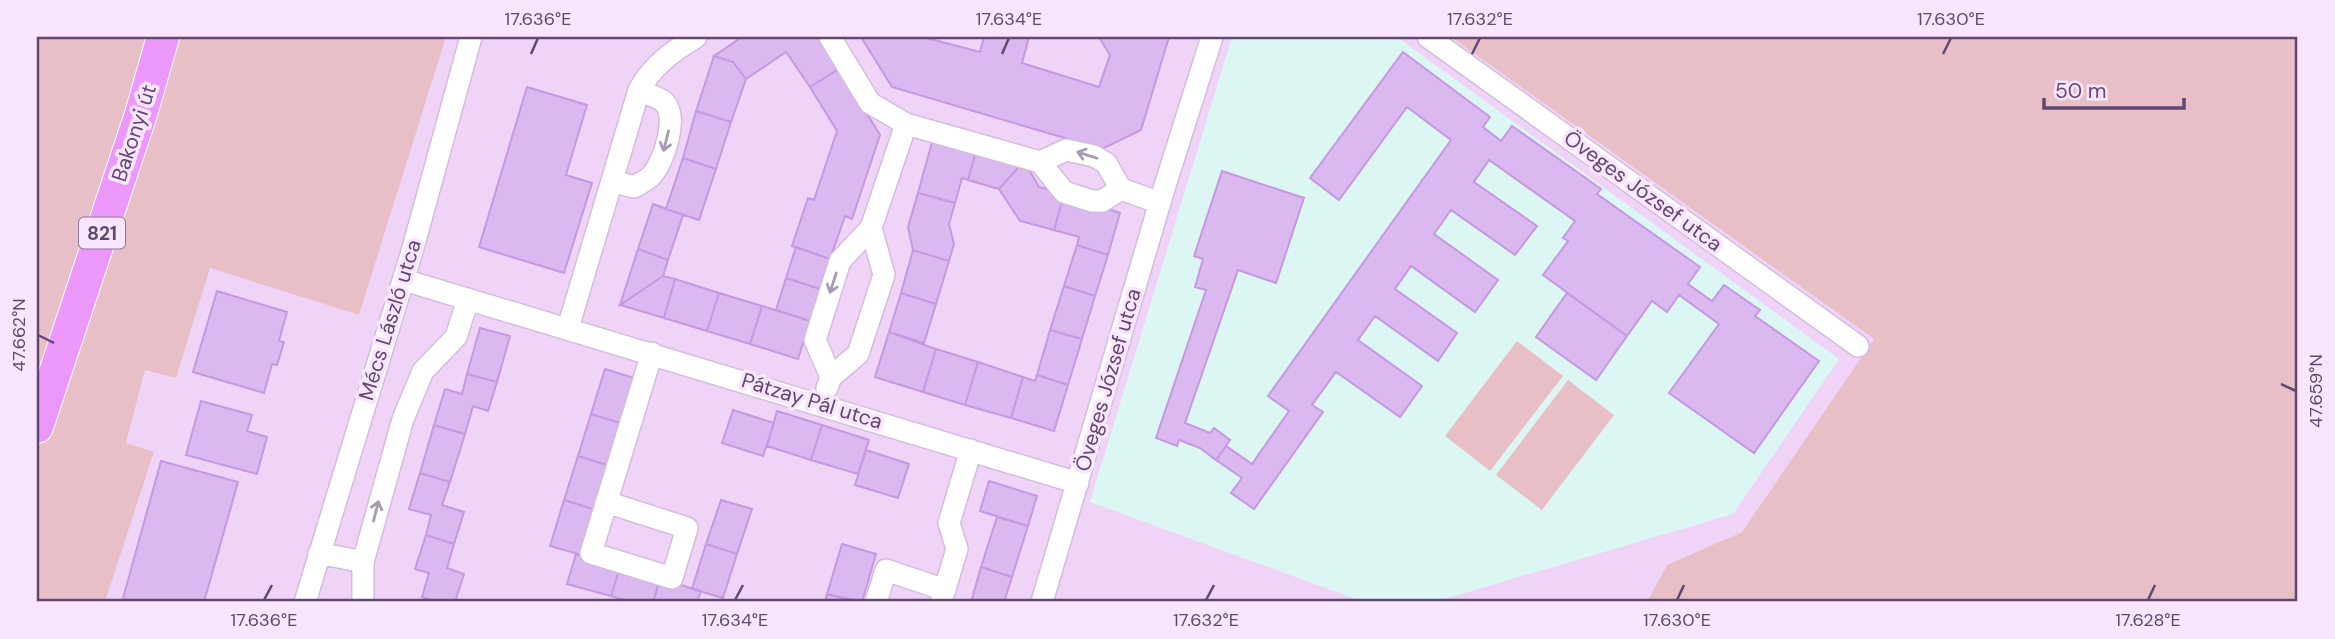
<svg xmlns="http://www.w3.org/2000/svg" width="2335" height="639" font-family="'DM Sans',sans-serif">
  <rect width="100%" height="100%" fill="#f7dffb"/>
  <!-- residential -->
  <path fill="#f0d4f8" d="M446,37H1451L1874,339L1742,532L1667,565L1647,602H105L154,452L126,444L145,369L176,378L210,268L359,315Z"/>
  <!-- education -->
  <path fill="#dcf7f3" d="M1232,37H1397L1839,359L1733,514L1434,602H1364L1090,502Z"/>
  <!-- green -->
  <path fill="#e8bfc6" d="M37,37H446L359,315L210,268L176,378L145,370L126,443L154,452L105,602H37Z
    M1451,37H2298V602H1647L1667,565L1742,532L1874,339Z
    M1517,341L1563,376L1490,471L1445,436Z
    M1568,380L1614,415L1542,510L1496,475Z"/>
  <!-- building -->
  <path fill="#dbb8f0" stroke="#c598e2" stroke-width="2" d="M742,37H819L839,69L810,87L786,52L746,79L733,62L714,56Z
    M861,37H923L980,52L984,37H1029L1022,63L1099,87L1110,55L1099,37H1169L1141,130L1102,149L892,87Z
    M1403,52L1490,117L1483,127L1501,141L1512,126L1601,189L1597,194L1700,267L1688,284L1712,301L1724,285L1760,310L1755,316L1819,361L1754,453L1669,393L1719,324L1679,295L1667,312L1652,301L1627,336L1543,275L1568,241L1563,238L1575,221L1489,160L1474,182L1537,226L1515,255L1451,210L1434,234L1498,280L1475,312L1411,266L1395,289L1457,333L1438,361L1375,316L1358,340L1422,386L1400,417L1336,372L1312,405L1323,412L1254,509L1231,493L1242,478L1216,460L1226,446L1252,464L1289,411L1268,396L1451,140L1407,107L1339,200L1310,178Z
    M714,56L733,62L746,79L731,122L696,111Z
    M839,69L880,135L852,219L845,216L830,259L792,246L808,198L814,200L837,131L810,87Z
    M527,87L587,105L566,175L592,183L564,273L479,247Z
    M696,111L731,122L716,169L683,158Z
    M934,135L977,147L968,180L962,178L955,203L918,193Z
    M977,147L1024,161L999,189L968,180Z
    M683,158L716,169L699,220L666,209Z
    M1024,161L1039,187L1064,194L1054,230L1020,221L999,189Z
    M1222,171L1304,198L1276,283L1238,270L1185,423L1210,433L1214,428L1230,440L1216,460L1200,448L1179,440L1177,446L1156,438L1206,290L1195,287L1203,259L1194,256Z
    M918,193L955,203L949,224L954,244L949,261L913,250L908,227Z
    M1064,194L1120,213L1108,255L1077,245L1079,237L1054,230Z
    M653,204L683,215L668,260L638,249Z
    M1077,245L1108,255L1095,296L1064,286Z
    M796,247L830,259L820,289L786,278Z
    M638,249L668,260L663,276L620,305Z
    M913,250L949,261L936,304L901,293Z
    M663,276L675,279L664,318L620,305Z
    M786,278L820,289L810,321L776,310Z
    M675,279L719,293L707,331L664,318Z
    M1064,286L1095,296L1082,339L1050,330Z
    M217,291L287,312L279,341L284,342L277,365L272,364L264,393L193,372Z
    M719,293L762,306L750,344L707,331Z
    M901,293L936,304L924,343L889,332Z
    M1567,293L1627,336L1596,380L1536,337Z
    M762,306L810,321L798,359L750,344Z
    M480,328L510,336L497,382L467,374Z
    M1050,330L1082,339L1068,385L1037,375Z
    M889,332L936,349L923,392L875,377Z
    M936,349L978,362L965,405L923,392Z
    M978,362L1023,377L1011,418L965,405Z
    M605,369L637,379L623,424L591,414Z
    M467,374L497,382L488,411L473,406L465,434L434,425L445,389L462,394Z
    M1037,375L1068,385L1054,431L1011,418L1023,377L1035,381Z
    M201,401L252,415L247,431L267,437L257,474L186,455Z
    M733,410L774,423L763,456L722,443Z
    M777,411L822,425L811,460L767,446Z
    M591,414L623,424L610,466L578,456Z
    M434,425L465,434L450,482L420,473Z
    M822,425L869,440L858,474L811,460Z
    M866,450L909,464L898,498L855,485Z
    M578,456L610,466L596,510L564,500Z
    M161,461L238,482L204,602H122Z
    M420,473L450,482L442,505L464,512L454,544L426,535L431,515L409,509Z
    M989,481L1037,496L1028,526L980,511Z
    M564,500L596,510L582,555L550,546Z
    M721,500L752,509L737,554L706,544Z
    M997,517L1028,526L1012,577L981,567Z
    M426,535L454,544L447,568L464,574L455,602H439L422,597L429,573L415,569Z
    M706,544L737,554L723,598L692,589Z
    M842,544L876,554L862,602L827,594Z
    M576,554L620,567L611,596L567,584Z
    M620,567L660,579L653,602H631L611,596Z
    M981,567L1012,577L1004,602H971Z
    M660,579L701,591L697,602H653Z
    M827,594L856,602H825Z"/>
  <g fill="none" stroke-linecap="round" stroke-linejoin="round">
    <defs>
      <path id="minor" d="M830,37L870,103L906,124L1040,162L1064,192L1092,201H1102L1121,189
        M1428,37L1858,346
        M1040,162L1066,150L1094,156L1106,163L1121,189L1160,203
        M612,181L634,187C640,183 648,180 652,175C664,161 679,117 664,102C658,97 647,94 639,90
        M404,280L1078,483
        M568,328L639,90C652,66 673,51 696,37
        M831,377L815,340L840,261L871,228L906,124
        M827,388L831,377L858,354L884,275L871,228
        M606,502L687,528L672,578L591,553L652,353
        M319,553L363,562
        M305,602L413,248L471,37
        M363,602V562L403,419L423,371L456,337L468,299
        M876,602L886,570L945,590
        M941,602L957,549L949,523L971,450
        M1042,602L1163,192L1212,37"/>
      <path id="primary" d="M37,427L141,114L163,37"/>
    </defs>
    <!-- minor casing -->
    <use href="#minor" stroke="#d4bcdf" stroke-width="24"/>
    <!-- primary casing -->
    <use href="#primary" stroke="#fff" stroke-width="34"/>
    <!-- minor -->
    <use href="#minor" stroke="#fff" stroke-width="21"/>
    <!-- primary -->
    <use href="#primary" stroke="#eb98fa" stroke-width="32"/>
  </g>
  <!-- one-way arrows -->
  <defs><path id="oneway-shaft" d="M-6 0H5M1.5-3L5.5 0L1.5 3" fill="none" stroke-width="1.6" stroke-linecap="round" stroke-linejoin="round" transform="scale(1.75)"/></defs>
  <g stroke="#a89ab1">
    <use href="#oneway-shaft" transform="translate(666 141) rotate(104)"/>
    <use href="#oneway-shaft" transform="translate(1087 155) rotate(-162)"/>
    <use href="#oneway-shaft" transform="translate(833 283) rotate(108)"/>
    <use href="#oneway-shaft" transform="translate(376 511) rotate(-76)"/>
  </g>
  <!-- ticks -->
  <path fill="none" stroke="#604871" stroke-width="2.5" d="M531,54L538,38M1002,54L1009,38M1472,54L1480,38M1943,54L1951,38M38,335L54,343M2281,384L2296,391M264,600L272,585M735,600L743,585M1206,600L1214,585M1677,600L1684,585M2148,600L2155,585"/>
  <g text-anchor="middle" stroke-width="7" stroke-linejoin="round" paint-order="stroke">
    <!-- shield labels -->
    <rect fill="#fae5ff" stroke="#8e779c" stroke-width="2" x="79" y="217.5" width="46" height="31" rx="5"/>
    <g font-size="19" font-weight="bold" fill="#604871">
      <text x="102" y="240">821</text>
    </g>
    <!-- street labels -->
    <g font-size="21" fill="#604871" stroke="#fae5ff">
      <text transform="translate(134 133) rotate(-72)" y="7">Bakonyi út</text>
      <text transform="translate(1643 191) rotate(36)" y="7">Öveges József utca</text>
      <text transform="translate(390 320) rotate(-73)" y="7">Mécs László utca</text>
      <text transform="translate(1108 380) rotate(-74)" y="7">Öveges József utca</text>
      <text transform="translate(812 401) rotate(17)" y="7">Pátzay Pál utca</text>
    </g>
  </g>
  <!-- border -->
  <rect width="2335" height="639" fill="none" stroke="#fae5ff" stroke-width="77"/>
  <!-- scale -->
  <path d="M2044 98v10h140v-10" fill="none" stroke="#604871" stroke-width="3.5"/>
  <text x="2055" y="98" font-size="21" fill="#604871" stroke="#fae5ff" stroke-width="5" paint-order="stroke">50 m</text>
  <rect x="38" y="38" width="2258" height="562" fill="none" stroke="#604871" stroke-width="2.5"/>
  <g font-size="18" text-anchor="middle" fill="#604871">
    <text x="538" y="25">17.636°E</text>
    <text x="1009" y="25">17.634°E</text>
    <text x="1480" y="25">17.632°E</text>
    <text x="1951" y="25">17.630°E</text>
    <text transform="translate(19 335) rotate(-90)" y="6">47.662°N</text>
    <text transform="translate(2316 391) rotate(-90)" y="6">47.659°N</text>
    <text x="264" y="626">17.636°E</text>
    <text x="735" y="626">17.634°E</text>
    <text x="1206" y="626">17.632°E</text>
    <text x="1677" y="626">17.630°E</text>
    <text x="2148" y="626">17.628°E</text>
  </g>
</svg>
